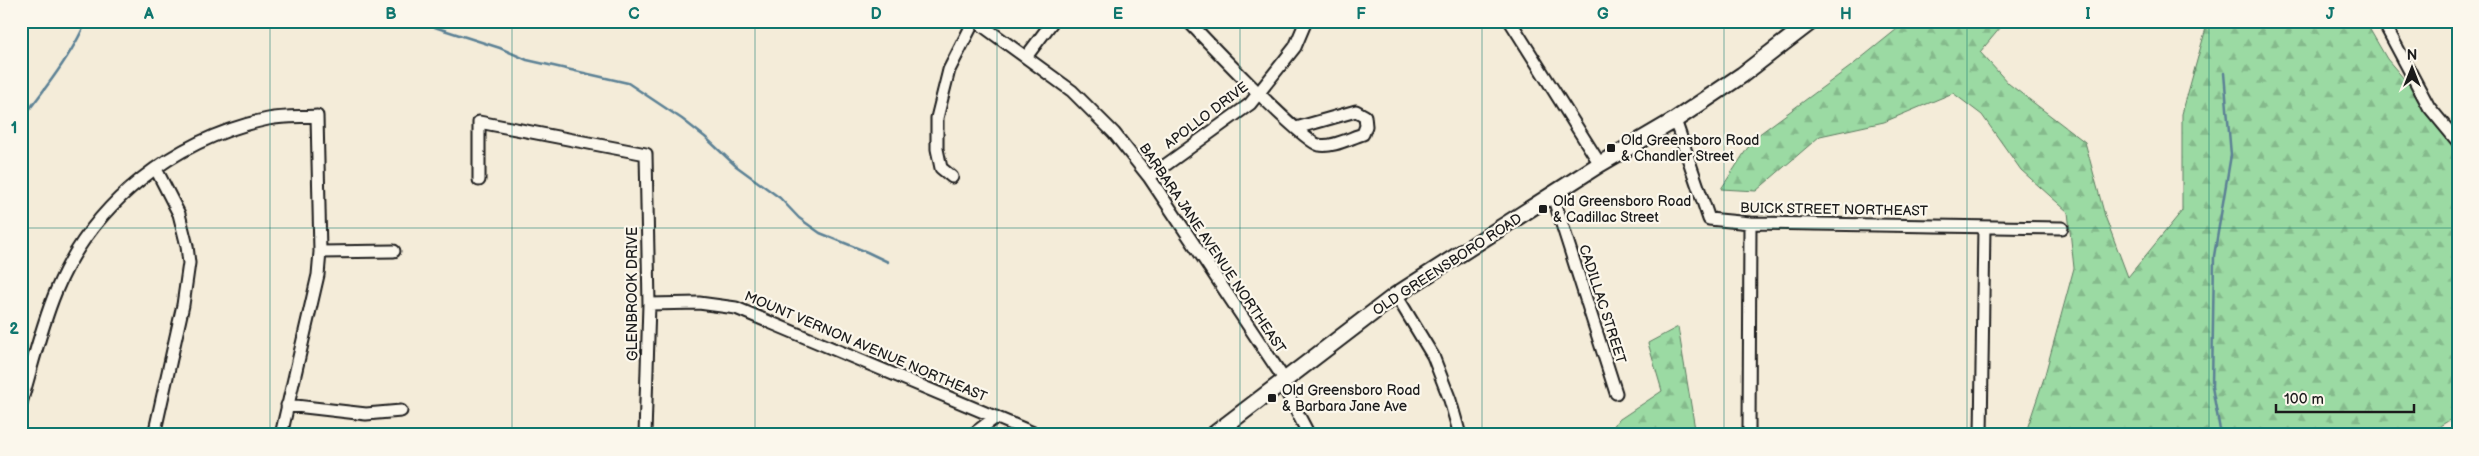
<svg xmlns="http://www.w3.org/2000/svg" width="2479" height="456" font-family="'Balsamiq Sans',sans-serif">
  <defs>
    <pattern id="forest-firs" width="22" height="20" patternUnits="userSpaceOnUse" patternTransform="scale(1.25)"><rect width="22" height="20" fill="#9bdaa3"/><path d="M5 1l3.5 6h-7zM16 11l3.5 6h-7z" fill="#85ba8c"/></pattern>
  </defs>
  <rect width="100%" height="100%" fill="#f4ecd9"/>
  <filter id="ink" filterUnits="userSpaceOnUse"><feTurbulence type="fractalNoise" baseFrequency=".02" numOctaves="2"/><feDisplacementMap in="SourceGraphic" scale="10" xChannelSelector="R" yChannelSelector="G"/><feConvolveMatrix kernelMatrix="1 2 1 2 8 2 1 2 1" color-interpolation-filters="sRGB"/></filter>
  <g filter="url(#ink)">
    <!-- forest -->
    <path fill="url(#forest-firs)" stroke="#5c7b60" d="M1907,21H2006L1980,52L2009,84L2085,142L2105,216L2128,277L2182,211V114L2208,21H2365L2387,59L2458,142V415L2425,435H2025L2044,378L2074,268L2068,212L2021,170L1982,115L1953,93L1884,122L1820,136L1756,191L1721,189L1754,138L1850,67Z
      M1678,327L1696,435H1608L1617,421L1662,391L1648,343Z"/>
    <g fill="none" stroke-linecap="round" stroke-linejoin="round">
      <!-- stream -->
      <path stroke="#5b8195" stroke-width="2.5" d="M406,21L422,23L500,48L527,60L628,83L682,119L705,137L736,166L780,198L799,218L820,233L867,252L888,262
        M21,120C42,93 74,52 86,21
        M2221,435L2212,387L2214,256L2231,155L2224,73"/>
      <defs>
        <path id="street" d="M976,21L1072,91L1114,133L1149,177L1284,379L1286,391L1309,435
          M1510,21L1600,164
          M2383,21L2429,107L2458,142
          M1189,22C1206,40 1304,143 1319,145C1332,148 1350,138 1363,134L1366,126L1365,116L1356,111L1296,128
          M1026,57L1053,21
          M1675,120L1709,219L1750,223L2062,228
          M952,177L941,168L937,149V118L949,70L974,21
          M1149,177L1250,104L1295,47L1306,21
          M479,180V122L646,154L649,304L645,435
          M1553,196L1616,393
          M320,252L394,251
          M1396,295L1433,356L1450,400L1460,435
          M649,304L699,303L736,308L1038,435
          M21,403C32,366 41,327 56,291C93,202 175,139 268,119C284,116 302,117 317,116L320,252L318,275L281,435
          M287,405L366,414L401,411
          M154,435L183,305L189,263L187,246L179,214L156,169
          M972,435L996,417
          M1749,435L1750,223
          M1981,435L1984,227"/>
        <path id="secondary" d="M1213,435L1396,295L1600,164L1675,120L1742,75L1812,21"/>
      </defs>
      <!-- street casing -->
      <use href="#street" stroke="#1c1c1c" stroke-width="15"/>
      <!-- secondary casing -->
      <use href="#secondary" stroke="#1c1c1c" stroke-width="19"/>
      <!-- street -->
      <use href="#street" stroke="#fbf7ec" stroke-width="11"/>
      <!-- secondary -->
      <use href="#secondary" stroke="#fbf7ec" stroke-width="15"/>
    </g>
  </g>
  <!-- grid -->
  <path fill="none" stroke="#0f766e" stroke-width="1" stroke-opacity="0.55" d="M270,21V435M512,21V435M755,21V435M997,21V435M1240,21V435M1482,21V435M1724,21V435M1967,21V435M2209,21V435M21,228H2458"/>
  <!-- markers -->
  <g fill="#1c1c1c" stroke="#fbf7ec" stroke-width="2">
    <rect x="1606" y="143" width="10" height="10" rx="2.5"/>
    <rect x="1538" y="204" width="10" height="10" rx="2.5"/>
    <rect x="1267" y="393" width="10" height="10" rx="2.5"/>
  </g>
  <g text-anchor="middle" stroke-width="4.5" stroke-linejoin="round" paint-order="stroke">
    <!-- street labels -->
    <g font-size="14" fill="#1c1c1c" stroke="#fbf7ec">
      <text transform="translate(1206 115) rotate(-37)" y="5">APOLLO DRIVE</text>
      <text transform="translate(1834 209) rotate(1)" y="5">BUICK STREET NORTHEAST</text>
      <text transform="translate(1213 248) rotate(56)" y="5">BARBARA JANE AVENUE NORTHEAST</text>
      <text transform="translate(1447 264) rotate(-33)" y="5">OLD GREENSBORO ROAD</text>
      <text transform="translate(632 294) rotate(-90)" y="5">GLENBROOK DRIVE</text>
      <text transform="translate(1603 304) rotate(72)" y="5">CADILLAC STREET</text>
      <text transform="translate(866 346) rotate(23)" y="5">MOUNT VERNON AVENUE NORTHEAST</text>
    </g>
    <!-- poi labels -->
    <g font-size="14" fill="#1c1c1c" stroke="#fbf7ec" text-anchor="start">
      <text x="1621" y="145">Old Greensboro Road<tspan x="1621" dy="16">&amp; Chandler Street</tspan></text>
      <text x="1553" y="206">Old Greensboro Road<tspan x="1553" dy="16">&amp; Cadillac Street</tspan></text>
      <text x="1282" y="395">Old Greensboro Road<tspan x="1282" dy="16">&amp; Barbara Jane Ave</tspan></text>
    </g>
  </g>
  <!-- margin -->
  <rect width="2479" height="456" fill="none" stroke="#fbf7ec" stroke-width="55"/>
  <!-- north arrow -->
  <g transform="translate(2412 68)" stroke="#fbf7ec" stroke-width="4" paint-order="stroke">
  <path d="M0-4L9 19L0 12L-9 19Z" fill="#1c1c1c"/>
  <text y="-8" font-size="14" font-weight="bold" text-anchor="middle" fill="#1c1c1c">N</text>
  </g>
  <!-- scale -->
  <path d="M2276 404v8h138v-8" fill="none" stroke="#1c1c1c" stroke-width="2.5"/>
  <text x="2284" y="404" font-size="15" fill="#1c1c1c" stroke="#fbf7ec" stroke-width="4" paint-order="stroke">100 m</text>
  <rect x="28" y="28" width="2424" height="400" fill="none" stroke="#0f766e" stroke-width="2"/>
  <g font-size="16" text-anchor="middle" font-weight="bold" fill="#0f766e">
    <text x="149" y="19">A</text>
    <text x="391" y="19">B</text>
    <text x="634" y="19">C</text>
    <text x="876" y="19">D</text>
    <text x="1118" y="19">E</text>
    <text x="1361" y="19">F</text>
    <text x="1603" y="19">G</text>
    <text x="1846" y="19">H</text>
    <text x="2088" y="19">I</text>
    <text x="2330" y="19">J</text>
    <text x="14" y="133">1</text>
    <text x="14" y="334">2</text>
  </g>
</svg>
